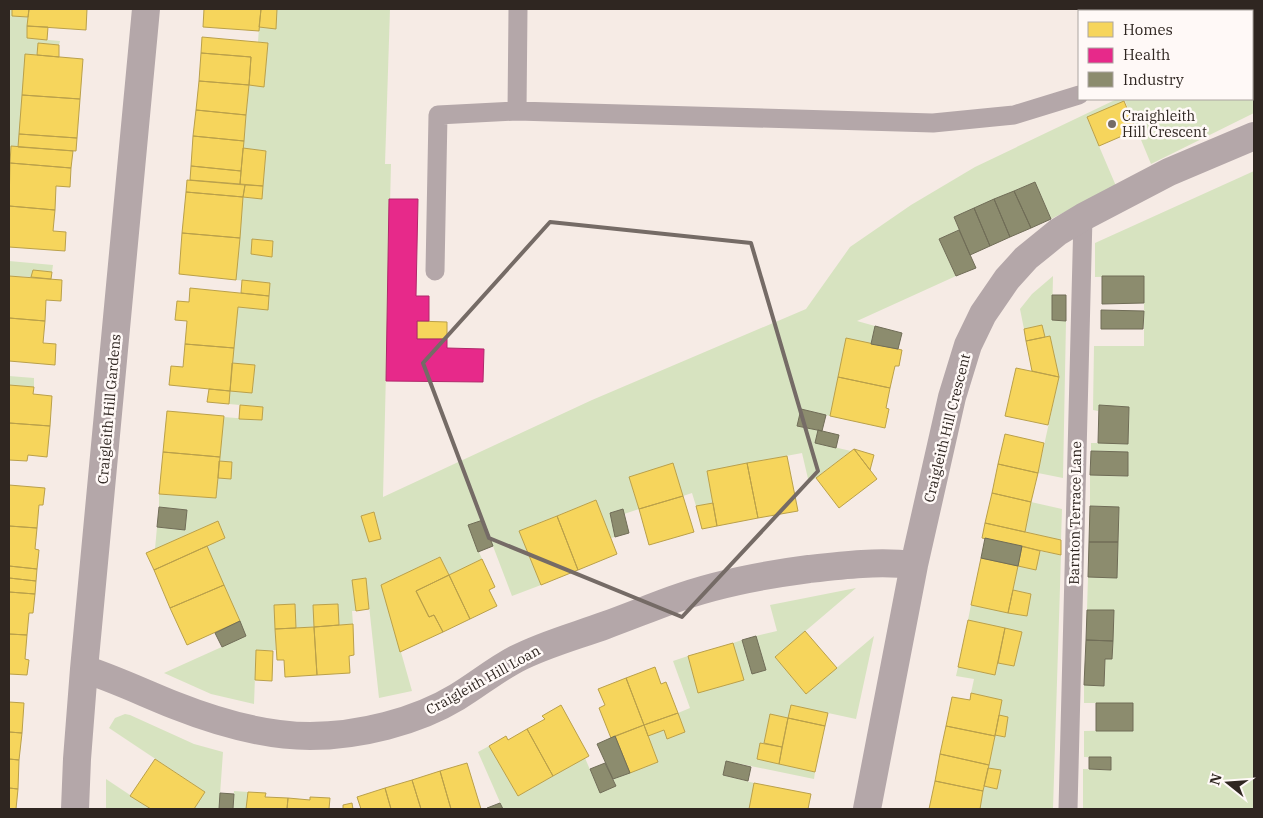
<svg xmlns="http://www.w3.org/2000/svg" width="1263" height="818" font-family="'IBM Plex Serif',serif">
  <rect width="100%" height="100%" fill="#f6ebe5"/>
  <!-- green -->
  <path fill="#d7e3c0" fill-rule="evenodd" d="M9,9H12V16L28,17L27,38L60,41L59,45L38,43L37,55L18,147L11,146L9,173Z
    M277,9H390L385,164H391L383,497L592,400L806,309L850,247L911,205L975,167L1117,99H1252V63H1254V113L1151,164L1125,101L1087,118L1116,186L1051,219L1035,182L954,217L959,230L939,239L956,276L857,321L875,326L871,344L846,339L830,416L801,409L797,426L818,430L816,443L851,451L809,483L802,453L707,471L713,503L696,506L692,493L683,496L673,464L629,477L639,509L624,514L622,509L610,513L615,537L611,538L596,500L519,531L541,585L512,596L483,520L468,526L482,559L449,575L439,557L382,585L412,691L379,698L366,578L352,580L356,611H352L353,624L339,625L338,604L313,605L314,627L296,628L295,604L274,605L276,650H256L254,704L211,694L164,673L246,636L207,546L225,538L218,521L155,549L157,527L185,530L187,510L159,507V494L216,498L218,478L230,479L232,463L219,461L223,417L262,420L263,407L229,404L230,391L252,392L255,365L232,363L238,307L268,309L270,283L236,280L243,197L262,199L266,151L243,148L249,85L264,86L268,43L258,42L259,27L276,28ZM253,239L273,241L272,257L251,254ZM373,512L381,538L369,542L361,516Z
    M1254,171V809H1083V769L1111,770V758L1084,757V731L1133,730V703H1084V685H1104L1105,659L1112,658L1114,611L1087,610L1088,577H1117L1119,507L1090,506V475L1127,476L1128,452L1091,451V443H1128L1129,407L1099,406L1098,411L1093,410L1094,346H1144V276L1095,277V243Z
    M9,261L53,265L52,272L33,270L31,277L9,276Z
    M1053,276L1052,320L1066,321L1063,478L1038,473L1059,377L1050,337H1045L1042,325L1024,329L1020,309L1032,294Z
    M9,376L34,378V387L9,385Z
    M1031,502L1062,509L1061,540L1025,532Z
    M1040,551L1061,555L1053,809H980L984,786L997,789L1001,771L988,768L995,735L1005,737L1008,718L999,715L1002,700L971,693L974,679L956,676L958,667L995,675L998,663L1014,666L1022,632L968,620L971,605L1027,616L1031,594L1013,590L1018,566L1036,570Z
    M856,588L775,657L806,694L874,636L856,719L791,705L788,718L770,714L764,743H760L757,759L815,772L814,779L726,761L723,775L754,783L749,809H503L478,752L489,746L518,796L585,758L600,793L616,786L613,779L658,762L648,736L664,730L667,739L685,732L678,713L690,708L673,661L688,656L699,693L733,643L742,640L752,674L766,670L756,636L777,631L770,605Z
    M125,714L130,715L194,744L223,752L219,809H194L205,792L109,728L115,718Z
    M106,779L151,809H106Z
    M234,791L248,792L246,809H233Z"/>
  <!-- homes -->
  <path fill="#f6d55c" stroke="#baa04a" d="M12,9H29L28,17L12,16Z
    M29,9H87L86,30L27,26Z
    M204,9H261L259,31L203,27Z
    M261,9H277L276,29L259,27Z
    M27,26L48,27L47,40L27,38Z
    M202,37L268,43L264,87L249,85L251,57L201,53Z
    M38,43L59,45V57L37,55Z
    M201,53L251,57L249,85L199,81Z
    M25,54L83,59L80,99L22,95Z
    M199,81L249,85L246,115L196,110Z
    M22,95L80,99L77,138L19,134Z
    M1124,101L1136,130L1099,146L1087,117Z
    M196,110L246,115L244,141L193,136Z
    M19,134L77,138L76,151L18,147Z
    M193,136L244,141L241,171L191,166Z
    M11,146L73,151L71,168L10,163Z
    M243,148L266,151L263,186L240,184Z
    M10,163L71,168L70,187L56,186L55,210L9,206Z
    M191,166L241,171L240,184L190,180Z
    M187,180L245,185L243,197L186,192Z
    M245,185L263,186L262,199L243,197Z
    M186,192L243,197L240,238L182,233Z
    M9,206L55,210L53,231L66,232L65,251L9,247Z
    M182,233L240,238L236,280L179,274Z
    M252,239L273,241L272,257L251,254Z
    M33,270L52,272L51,279L31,277Z
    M9,276L62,280L61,301L46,300L45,321L9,318Z
    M242,280L270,283L269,296L241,293Z
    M190,288L269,296L268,310L238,307L234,348L185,344L187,321L175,320L177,301L189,302Z
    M9,318L45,321L43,343L56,344L55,365L9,361Z
    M417,321L447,322V339H417Z
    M1042,325L1045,337L1026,341L1024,329Z
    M1050,336L1059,377L1032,371L1026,341Z
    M846,338L902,350L899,366H895L890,388L838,377Z
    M185,344L234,348L230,391L169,385L171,366L183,367Z
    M232,363L255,365L252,393L230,391Z
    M1016,368L1059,377L1048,425L1005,416Z
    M838,377L890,388L886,408L889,409L885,428L830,416Z
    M9,385L34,387L33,394L52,396L50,426L9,423Z
    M209,389L230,391L229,404L207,402Z
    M240,405L263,407L262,420L239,419Z
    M167,411L224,416L220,457L163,452Z
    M9,423L50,426L47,457L28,455L27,461L9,460Z
    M1005,434L1044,443L1038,473L998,464Z
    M854,449L877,479L839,508L816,478Z
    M854,449L874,455L870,470Z
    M163,452L220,457L216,498L159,494Z
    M787,456L798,511L758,518L747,463Z
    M219,461L232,462L231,479L218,478Z
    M673,463L683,496L639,509L629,477Z
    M747,463L758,518L717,526L707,471Z
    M998,464L1038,473L1031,502L992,493Z
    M9,485L45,488L43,505H39L37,528L9,526Z
    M992,493L1031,502L1025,532L985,523Z
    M683,496L694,532L649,545L639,509Z
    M596,500L617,554L578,570L557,516Z
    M713,503L717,526L702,529L696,506Z
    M374,512L381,539L369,542L361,516Z
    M557,516L578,570L541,585L519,531Z
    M218,521L225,538L154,570L146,553Z
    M985,523L1061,540V555L982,538Z
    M9,526L37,528L35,549L39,550L37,569L9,566Z
    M207,546L224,585L170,608L154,570Z
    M1022,546L1040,551L1036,570L1018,566Z
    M440,557L449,575L416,591L429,617L434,615L443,632L400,652L381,585Z
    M981,558L1018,566L1008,613L971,605Z
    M482,559L495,587L489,590L497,606L470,619L449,575Z
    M9,566L37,569L36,581L9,578Z
    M449,575L470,619L443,632L434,615L429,617L416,591Z
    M9,578L36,581L35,594L9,592Z
    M366,578L369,609L356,611L352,580Z
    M224,585L240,621L187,645L170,608Z
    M1013,590L1031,594L1027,616L1008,613Z
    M9,592L35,594L33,613H29L27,635L9,634Z
    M295,604L296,628L275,629L274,605Z
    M338,604L339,625L314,627L313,605Z
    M968,620L1005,628L995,675L958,667Z
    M353,624L354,655L349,656L350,673L317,675L314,627Z
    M314,627L317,675L285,677L284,660H277L275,629Z
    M1005,628L1022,632L1014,666L998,663Z
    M805,631L837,668L806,694L775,657Z
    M9,634L27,635L25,659L29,660L27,675L9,674Z
    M733,643L744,680L698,693L688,656Z
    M256,650L273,651L272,681L255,680Z
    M655,667L661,684L666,682L678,713L644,725L626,678Z
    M626,678L644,725L611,738L599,708L605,705L598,689Z
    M971,693L1002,700L995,736L946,726L952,697L970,700Z
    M9,702L24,703L22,733L9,732Z
    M561,705L589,756L553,776L527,729L545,719L542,716Z
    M791,705L828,713L825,726L788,718Z
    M678,713L685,732L667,739L664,730L648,736L644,725Z
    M770,714L788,718L782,747L764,743Z
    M999,715L1008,717L1005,737L995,735Z
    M788,718L825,726L815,772L779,764Z
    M644,725L658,762L630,773L615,736Z
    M946,726L995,736L989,765L940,754Z
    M527,729L553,776L518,796L489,746L506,736L508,740Z
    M9,732L22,733L19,760L9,759Z
    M760,743L782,747L779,764L757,759Z
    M940,754L989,765L983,791L935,781Z
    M9,759L19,760L18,789L9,788Z
    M155,759L205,792L194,809H151L130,796Z
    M467,763L481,809H451L440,771Z
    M988,768L1001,770L997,789L984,786Z
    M440,771L451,809H421L412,780Z
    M412,780L421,809H391L385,788Z
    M935,781L983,791L980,809H929Z
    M754,783L811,794L808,809H749Z
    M9,788L18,789L16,809H9Z
    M385,788L391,809H361L357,797Z
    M248,792L266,793L265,797L288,798L287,809H246Z
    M310,797L330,798L329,809H287L288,798L310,800Z
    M352,803L353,809H343V805Z"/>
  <!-- health -->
  <path fill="#e7298a" stroke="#b0286a" d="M389,199H418L416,296H429V321H417V339H447V348L484,349L483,382L386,381Z"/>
  <!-- industry -->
  <path fill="#8c8c6e" stroke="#706d57" d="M1035,182L1051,219L1031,228L1014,191Z
    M1014,191L1031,228L1010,237L994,199Z
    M994,199L1010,237L990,246L974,208Z
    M974,208L990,246L970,255L954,217Z
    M959,230L976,268L956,276L939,239Z
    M1102,276H1144V303L1102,304Z
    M1052,295H1066V321L1052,320Z
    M1101,310L1144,311L1143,329H1101Z
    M875,326L902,333L898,349L871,344Z
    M1099,405L1129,407L1128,444L1098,443Z
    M801,409L826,415L822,431L797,426Z
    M818,430L839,435L836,448L815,443Z
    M1091,451L1128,452V476L1090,475Z
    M1090,506L1119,507L1118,542H1089Z
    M159,507L187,510L185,530L157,527Z
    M623,509L629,533L615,537L610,513Z
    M483,520L493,546L478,552L468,525Z
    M985,538L1022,546L1018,566L981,558Z
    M1089,542H1118L1117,578L1088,577Z
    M1087,610H1114L1113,641L1086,640Z
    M240,621L246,636L222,647L215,633Z
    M756,636L766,670L752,674L742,640Z
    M1086,640L1113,641L1112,659H1105L1104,686L1084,685Z
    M1096,703H1133V731H1096Z
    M615,736L630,773L613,779L597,744Z
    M1089,757H1111V770L1089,769Z
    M726,761L751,767L748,781L723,775Z
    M605,763L616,786L600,793L590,769Z
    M220,793L234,794L233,809H219Z
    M500,803L503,809H488L487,808Z"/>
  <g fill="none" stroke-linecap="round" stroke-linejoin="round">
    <!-- lane -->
    <path stroke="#b4a7a9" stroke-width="19" d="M1252,31L1254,30
      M517,111L518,9
      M435,271L438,115L517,111L933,123L1014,115L1079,95
      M1068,809L1083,217"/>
    <!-- street -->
    <path stroke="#b4a7a9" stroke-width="28" d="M84,669C115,679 144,693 174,705C217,722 263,736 310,736C358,736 416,722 457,697C477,685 495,670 516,659C545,644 576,636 606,625C628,617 650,608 672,600C715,584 763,575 809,569C844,565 878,561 914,565
      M75,809L77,759L84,669L146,9
      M867,809L914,565L952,397L968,345L983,314L1007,279L1026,258L1058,232L1083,217L1169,172L1254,136"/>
  </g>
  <!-- marked area -->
  <path fill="none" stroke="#756b66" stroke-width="4" stroke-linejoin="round" d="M550,222L751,243L818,471L682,617L489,538L423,363Z"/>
  <!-- markers -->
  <circle fill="#756b66" stroke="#fff9f7" stroke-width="2" cx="1112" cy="124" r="5"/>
  <g text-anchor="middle" stroke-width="5" stroke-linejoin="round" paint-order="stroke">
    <!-- poi labels -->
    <g font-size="14" fill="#2f2621" stroke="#fff9f7" text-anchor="start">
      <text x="1122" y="121">Craighleith<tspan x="1122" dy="16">Hill Crescent</tspan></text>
    </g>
    <!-- street labels -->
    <g font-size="14" fill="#2f2621" stroke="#fff9f7">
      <text transform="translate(109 409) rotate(-85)" y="5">Craigleith Hill Gardens</text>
      <text transform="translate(947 428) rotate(-76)" y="5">Craigleith Hill Crescent</text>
      <text transform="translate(1075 513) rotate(-89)" y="5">Barnton Terrace Lane</text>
      <text transform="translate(483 680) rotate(-29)" y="5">Craigleith Hill Loan</text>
    </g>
  </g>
  <!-- border -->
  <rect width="1263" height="818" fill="none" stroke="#2f2621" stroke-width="20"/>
  <!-- legend -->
  <rect x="1078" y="10" width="175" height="90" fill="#fff9f7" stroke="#aca5a1"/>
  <rect x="1088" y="22" width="25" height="15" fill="#f6d55c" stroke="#aca5a1"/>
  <text x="1123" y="35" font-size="15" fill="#2f2621">Homes</text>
  <rect x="1088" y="48" width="25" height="15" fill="#e7298a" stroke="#aca5a1"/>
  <text x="1123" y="60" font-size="15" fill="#2f2621">Health</text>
  <rect x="1088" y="72" width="25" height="15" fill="#8c8c6e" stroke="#aca5a1"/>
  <text x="1123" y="85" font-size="15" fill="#2f2621">Industry</text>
  <!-- north arrow -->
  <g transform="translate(1228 783) rotate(287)" stroke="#fff9f7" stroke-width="4" paint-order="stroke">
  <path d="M0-4L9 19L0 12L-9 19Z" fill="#2f2621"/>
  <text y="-8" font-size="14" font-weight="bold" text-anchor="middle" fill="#2f2621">N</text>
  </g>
</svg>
